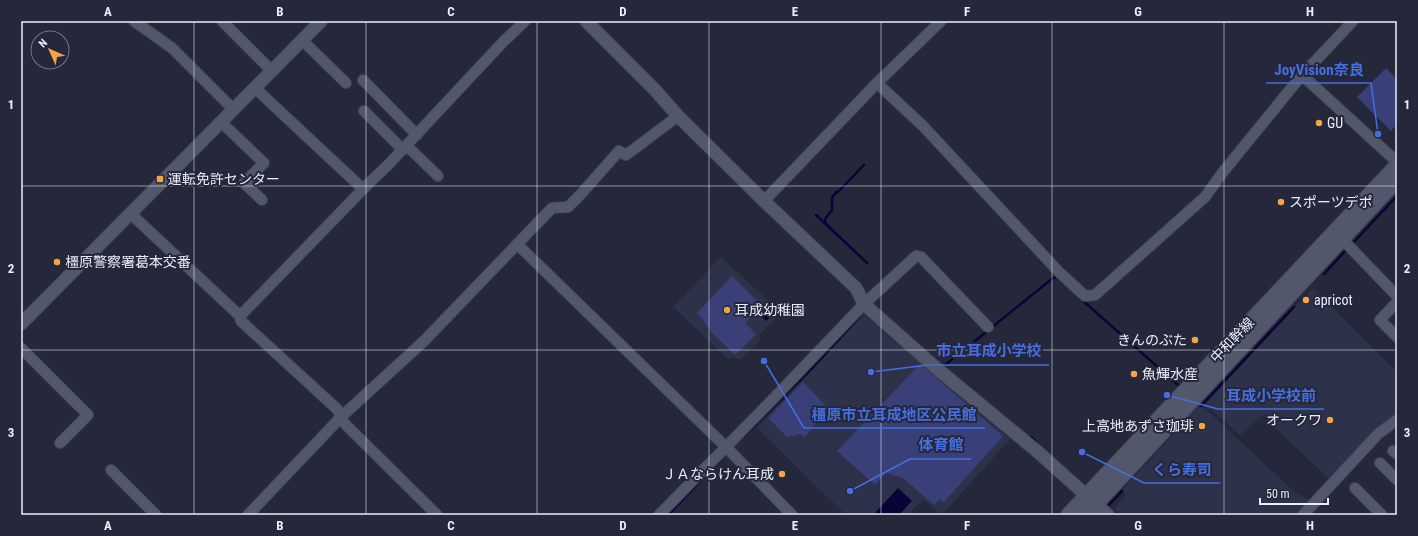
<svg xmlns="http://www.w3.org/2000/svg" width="1418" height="536" font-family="'Roboto Condensed','Noto Sans JP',sans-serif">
  <rect width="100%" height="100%" fill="#25283a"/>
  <!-- built -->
  <path fill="#2d3149" d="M721,257L781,312L759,336L761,339L740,360L737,358H727L673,307Z
    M1313,288L1397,372V417L1330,480L1262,415L1241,436L1211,409H1207L1204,405Z
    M864,315L1010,439L942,515L923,499L908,515H846L757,428Z
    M1200,405L1207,412L1210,413L1297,494L1314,501L1300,515H1121L1114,508L1126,495L1122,490Z"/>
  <!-- green -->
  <path fill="#394078" d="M1386,68L1397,79V124L1391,131L1357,97Z
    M732,276L756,300V311L745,323L756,334L735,355L714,335L697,313Z
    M920,364L1003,436L944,502L940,499L934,505L903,478L886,473L875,485L837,451Z
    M803,382L828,408L805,437L801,434L787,437L768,418Z"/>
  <!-- water -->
  <path fill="#090338" d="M768,308L774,314L766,321L760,315Z
    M898,488L912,501L899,515H878L875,513Z"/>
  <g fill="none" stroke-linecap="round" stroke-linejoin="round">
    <!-- stream -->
    <path stroke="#090338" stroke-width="2.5" d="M816,215L867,263L826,224L825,219L832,210V198L836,192H838L864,165
      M1351,245L1397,196
      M1324,274L1347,249
      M1081,299L1178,385
      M944,366L1053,278L1057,277L1064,283
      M1201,406L1294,307
      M744,436L814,366L860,316
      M1031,437L1038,444
      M1108,506L1122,491
      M668,515L722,458"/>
    <defs>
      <path id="minor" d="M134,21L172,48L233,109
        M222,21L272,71
        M302,40L346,83
        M1302,75L1397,162
        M363,80L417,135
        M877,83L923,126L1059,272L1085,296L1095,295L1205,197L1223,172L1302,75L1353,21
        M255,88L363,189
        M364,111L403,150
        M221,122L264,163L244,183L262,200
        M407,146L438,176
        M764,201L877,83L941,21
        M131,214L240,316L241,321L337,409L345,424L437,515
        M1342,239L1397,296
        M517,244L726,447L792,515
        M1397,302L1380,320L1397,337
        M240,316L369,183L387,166L503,42L525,21
        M21,348L88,415L60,443
        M1393,451L1397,454
        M1380,463L1397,480
        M111,470L156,515
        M1355,488L1382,515
        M248,515L341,417L424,341L552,208L568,207L581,194L619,151L626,155L678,116
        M659,515L775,397L864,304L916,256L921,257L988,327
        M1303,515L1378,434L1397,420"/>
      <path id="tertiary" d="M586,21L655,90L678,116L764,201L856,288L864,304L874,313L935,367L1038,452L1108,515
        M21,324L321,21"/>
      <path id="secondary" d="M1068,515L1397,165
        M1086,515L1397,180"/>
    </defs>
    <!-- minor casing -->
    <use href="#minor" stroke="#434655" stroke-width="12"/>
    <!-- tertiary casing -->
    <use href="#tertiary" stroke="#434655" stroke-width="14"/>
    <!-- secondary casing -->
    <use href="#secondary" stroke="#434655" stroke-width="16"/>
    <!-- minor -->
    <use href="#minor" stroke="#53576c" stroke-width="10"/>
    <!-- tertiary -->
    <use href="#tertiary" stroke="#53576c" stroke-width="12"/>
    <!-- secondary -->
    <use href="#secondary" stroke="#53576c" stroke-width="14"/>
  </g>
  <!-- grid -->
  <path fill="none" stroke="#eaedf9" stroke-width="1" stroke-opacity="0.55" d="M194,21V515M366,21V515M537,21V515M709,21V515M881,21V515M1052,21V515M1224,21V515M21,186H1397M21,350H1397"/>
  <!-- markers -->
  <g fill="#f5a345" stroke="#25283a" stroke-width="1.5">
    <circle cx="1319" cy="123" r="4"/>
    <rect x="156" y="175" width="8" height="8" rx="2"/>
    <circle cx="1281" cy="202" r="4"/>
    <circle cx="57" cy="262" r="4"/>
    <circle cx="1306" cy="300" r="4"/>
    <circle cx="727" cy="310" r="4"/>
    <circle cx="1195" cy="340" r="4"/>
    <circle cx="1134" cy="374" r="4"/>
    <circle cx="1330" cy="420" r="4"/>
    <circle cx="1202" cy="426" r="4"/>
    <circle cx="782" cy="474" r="4"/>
  </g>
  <g text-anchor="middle" stroke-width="4" stroke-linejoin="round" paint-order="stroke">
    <!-- poi labels -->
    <g font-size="14" fill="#eaedf9" stroke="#25283a" text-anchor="start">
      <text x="1327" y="128">GU</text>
      <text x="168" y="184">運転免許センター</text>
      <text x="1289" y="207">スポーツデポ</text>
      <text x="65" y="267">橿原警察署葛本交番</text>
      <text x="1314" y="305">apricot</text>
      <text x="735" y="315">耳成幼稚園</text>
      <text x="1187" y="345" text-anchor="end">きんのぶた</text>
      <text x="1142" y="379">魚輝水産</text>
      <text x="1322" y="425" text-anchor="end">オークワ</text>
      <text x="1194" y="431" text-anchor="end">上高地あずさ珈琲</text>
      <text x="774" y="479" text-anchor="end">ＪＡならけん耳成</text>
    </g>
    <!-- street labels -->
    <g font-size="14" fill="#eaedf9" stroke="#25283a">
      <text transform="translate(1232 340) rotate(-46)" y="5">中和幹線</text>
    </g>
  </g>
  <!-- callouts -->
  <path fill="none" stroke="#466edf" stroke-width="1.5" d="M1378 134L1371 83H1266M871 372L928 365H1049M1167 395L1218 409H1324M764 361L804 428H985M850 491L910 459H971M1082 452L1144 483H1220"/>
  <g fill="#466edf" stroke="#25283a" stroke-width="1.5">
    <circle cx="1378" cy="134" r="4"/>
    <circle cx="871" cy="372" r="4"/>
    <circle cx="1167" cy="395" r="4"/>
    <circle cx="764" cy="361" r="4"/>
    <circle cx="850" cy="491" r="4"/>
    <circle cx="1082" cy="452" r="4"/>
  </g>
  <g font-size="15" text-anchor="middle" font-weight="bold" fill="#466edf" stroke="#25283a" stroke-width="4" stroke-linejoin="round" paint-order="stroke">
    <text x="1319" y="75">JoyVision奈良</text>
    <text x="989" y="356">市立耳成小学校</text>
    <text x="1271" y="401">耳成小学校前</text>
    <text x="894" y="420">橿原市立耳成地区公民館</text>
    <text x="941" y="450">体育館</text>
    <text x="1182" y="475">くら寿司</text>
  </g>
  <!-- border -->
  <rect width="1418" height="536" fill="none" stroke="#25283a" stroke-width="44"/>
  <!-- north arrow -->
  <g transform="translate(50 50) rotate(315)"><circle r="19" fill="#25283a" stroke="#747786"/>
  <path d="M0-3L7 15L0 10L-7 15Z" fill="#f5a345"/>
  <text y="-6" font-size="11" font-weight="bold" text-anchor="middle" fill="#eaedf9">N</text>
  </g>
  <!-- scale -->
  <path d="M1260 498v6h68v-6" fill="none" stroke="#eaedf9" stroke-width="2"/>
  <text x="1266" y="498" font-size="12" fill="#eaedf9" stroke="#25283a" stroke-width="3" paint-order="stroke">50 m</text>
  <rect x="22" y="22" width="1374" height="492" fill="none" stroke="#eaedf9" stroke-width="1.5"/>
  <g font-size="13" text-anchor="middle" font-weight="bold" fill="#eaedf9">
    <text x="108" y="16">A</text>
    <text x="280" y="16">B</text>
    <text x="451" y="16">C</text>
    <text x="623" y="16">D</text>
    <text x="795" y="16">E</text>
    <text x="967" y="16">F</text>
    <text x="1138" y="16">G</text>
    <text x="1310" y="16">H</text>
    <text x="11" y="109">1</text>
    <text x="1407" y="109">1</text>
    <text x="11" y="273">2</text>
    <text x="1407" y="273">2</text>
    <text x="11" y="437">3</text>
    <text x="1407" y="437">3</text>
    <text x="108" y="530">A</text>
    <text x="280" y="530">B</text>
    <text x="451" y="530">C</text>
    <text x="623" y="530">D</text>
    <text x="795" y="530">E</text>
    <text x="967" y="530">F</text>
    <text x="1138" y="530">G</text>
    <text x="1310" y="530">H</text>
  </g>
</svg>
